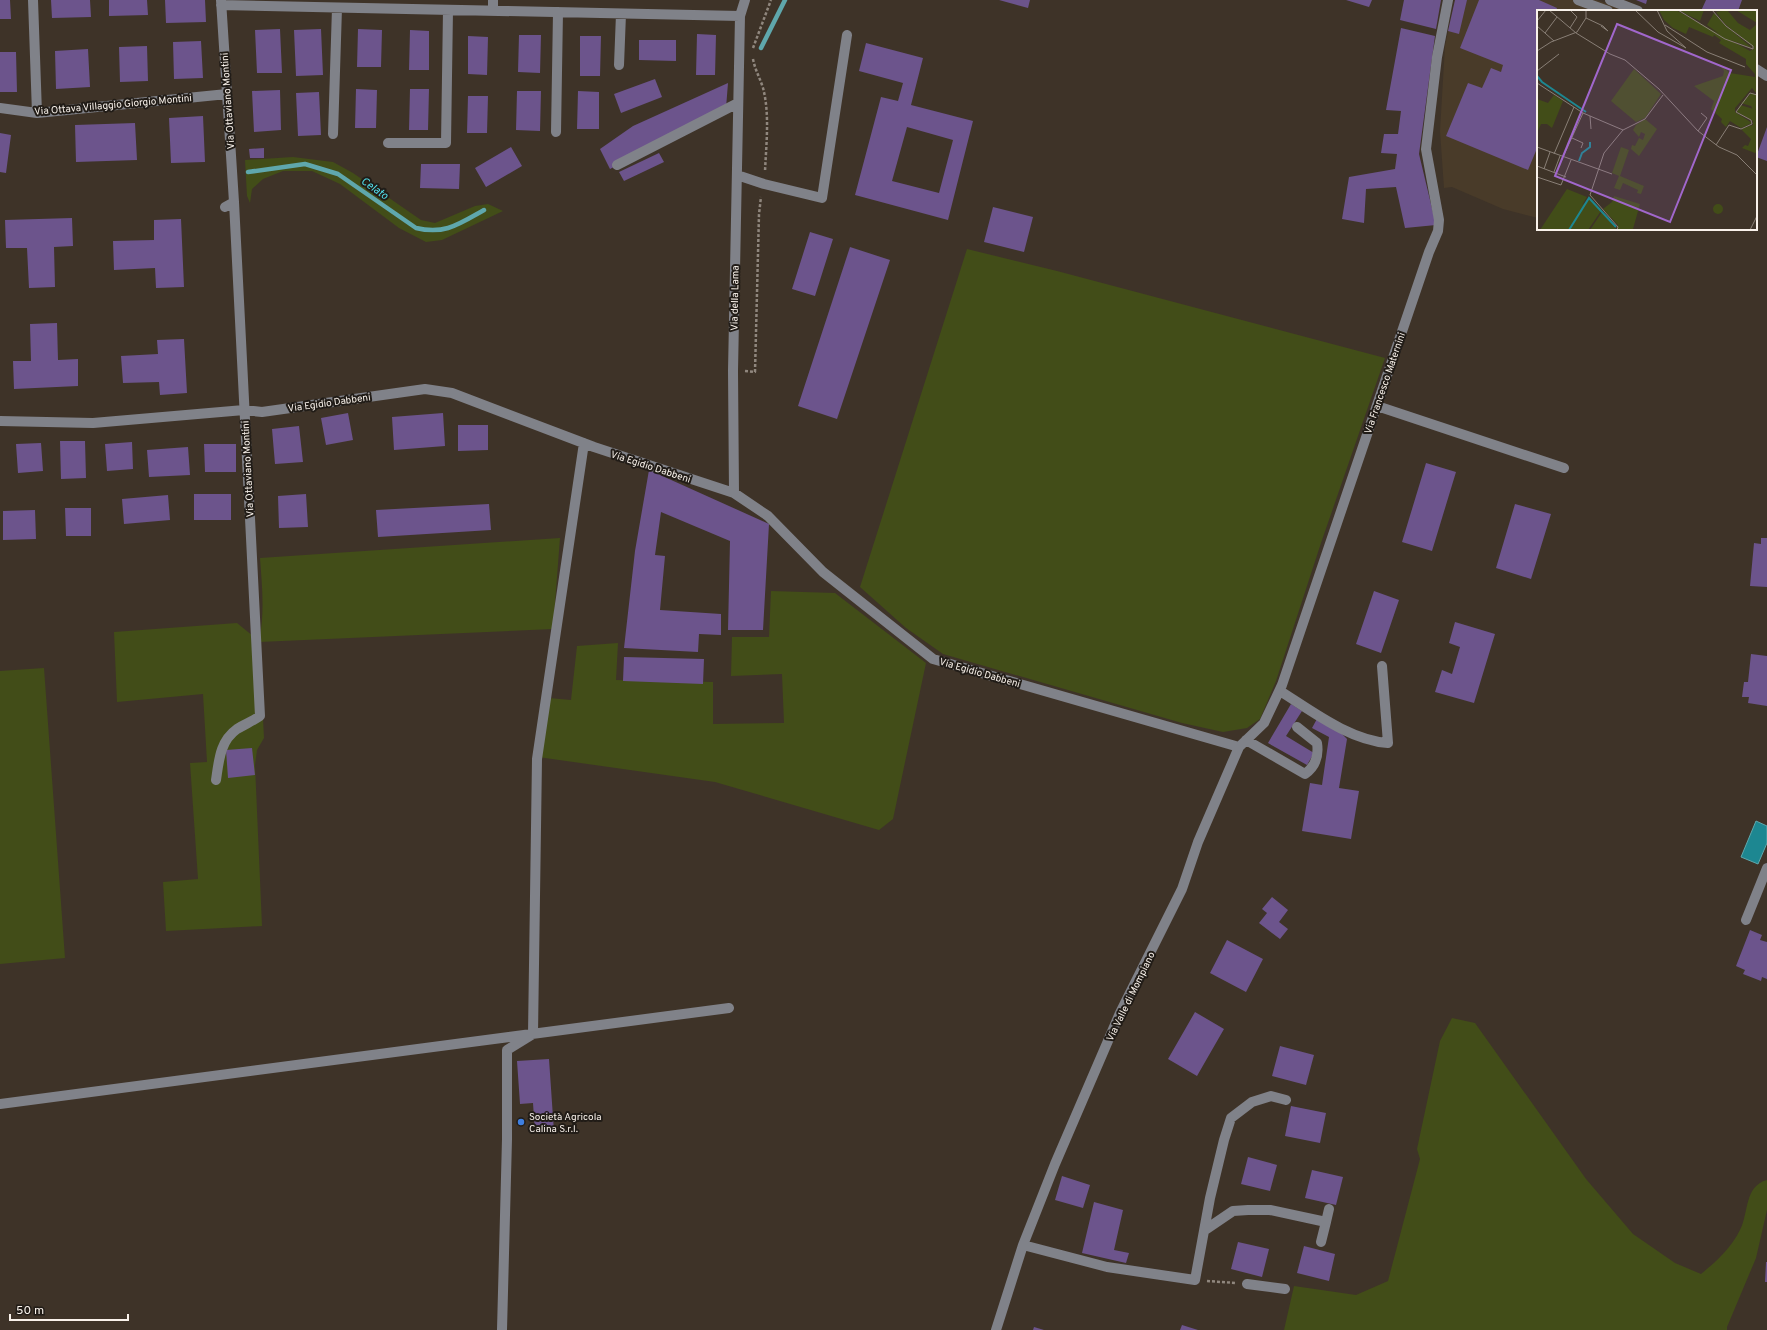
<svg xmlns="http://www.w3.org/2000/svg" width="1767" height="1330" font-family="Overpass,sans-serif">
  <rect width="100%" height="100%" fill="#3e3328"/>
  <!-- built -->
  <path fill="#493b29" d="M1455,0H1597L1626,11H1538V218L1503,209L1452,187L1444,188L1440,131L1445,46Z"/>
  <!-- green -->
  <path fill="#424d18" d="M293,157L333,162L353,173L421,220L435,223L475,206L488,204L503,211L442,240L426,242L399,228L340,184L312,171H283L263,179L252,189L250,203L247,196L245,160Z
    M967,249L1057,271L1385,358L1321,543L1276,681L1260,719L1247,728L1223,732L1182,723L943,654L906,628L860,587Z
    M560,538L553,629L259,642L264,738L257,750L255,765L262,926L166,931L163,882L198,879L190,763L207,762L203,694L117,702L114,632L237,623L259,641C265,613 262,586 260,558Z
    M771,591L835,593L926,663L893,819L879,830L715,782L538,757L549,698L571,700L577,646L618,643L616,680L713,682V724L784,723L782,674L731,676L732,637H769Z
    M44,668L65,958L0,964V671Z
    M1452,1018L1475,1023L1586,1179L1633,1234L1675,1263L1701,1274C1717,1261 1731,1248 1740,1230C1749,1213 1744,1186 1767,1180V1210L1756,1258L1727,1327V1330H1284L1294,1286L1356,1295L1388,1281L1420,1159L1417,1149L1440,1041Z"/>
  <!-- water -->
  <path fill="#1d8791" stroke="#5fa7ac" d="M1756,821L1767,826V843L1758,864L1741,857Z"/>
  <g fill="none" stroke-linecap="round" stroke-linejoin="round">
    <!-- stream -->
    <path stroke="#5fa7ac" stroke-width="4.5" d="M761,48L785,0
      M248,172L305,164L338,174L416,228C445,235 459,224 484,210"/>
  </g>
  <!-- building -->
  <path fill="#6c548c" fill-rule="evenodd" d="M0,0H10L11,19H0Z
    M51,0H90L91,17L52,18Z
    M109,0H147L148,15L109,16Z
    M165,0H205L206,22L166,23Z
    M999,0H1030L1028,8Z
    M1346,0H1372L1369,7Z
    M1404,0H1441L1436,29L1400,20Z
    M1455,0H1467L1459,34L1448,31Z
    M1479,0H1539L1557,8L1556,11H1538V104L1536,111L1538,112V146L1528,170L1446,136L1468,83L1482,88L1491,68L1501,72L1503,65L1460,48Z
    M1636,0H1647L1646,4Z
    M1706,0H1742L1738,11H1701Z
    M1401,28L1435,36L1419,154L1436,225L1405,228L1396,187L1366,189L1364,223L1342,219L1349,177L1395,169L1397,154L1381,153L1384,134H1398L1401,111L1386,110Z
    M280,29L282,73H257L255,30Z
    M321,29L323,75L296,76L294,30Z
    M358,29L382,30L381,67H357Z
    M410,30L429,31V70H409Z
    M697,34L716,35L715,75H696Z
    M519,35H541L540,73L518,72Z
    M468,36L488,37L487,75L468,74Z
    M580,36H601L600,76H580Z
    M639,40H676V61L639,60Z
    M201,41L203,78L174,79L173,42Z
    M866,43L923,58L911,105L973,121L948,220L855,195L881,97L898,101L903,83L859,71ZM907,127L953,140L939,193L892,181Z
    M147,46L148,81L120,82L119,47Z
    M88,49L90,87L56,89L55,51Z
    M0,52H16L17,92H0Z
    M655,79L662,97L621,113L614,94Z
    M728,83L726,108L610,169L600,149L633,126Z
    M356,89L377,90L376,128H355Z
    M410,89H429L428,130H409Z
    M280,90L281,130L254,132L252,91Z
    M517,91H541L540,131L516,130Z
    M578,91L599,92V129H577Z
    M319,92L321,135L298,136L296,93Z
    M468,96H488L487,133H467Z
    M203,116L205,162L171,163L169,118Z
    M135,123L137,160L76,162L75,125Z
    M1767,127V161L1756,157Z
    M0,133L11,135L6,173L0,172Z
    M511,147L522,166L486,187L475,168Z
    M264,148V158H250L249,149Z
    M659,153L664,162L624,181L619,172Z
    M421,164H460L459,189L420,188Z
    M993,207L1033,217L1024,252L984,242Z
    M72,218L73,246L54,247L55,287L29,288L27,248H6L5,220Z
    M181,219L184,287L156,288L155,268L114,270L113,241L154,240V220Z
    M810,232L833,239L815,296L792,289Z
    M850,247L890,260L837,419L798,406Z
    M57,323L58,360L78,359V386L14,389L13,361H31L30,324Z
    M184,339L187,393L160,395L159,382L123,383L121,356L158,354L157,340Z
    M348,413L353,440L326,445L321,418Z
    M443,413L445,446L394,450L392,417Z
    M458,425H488V450L458,451Z
    M299,426L303,462L275,464L272,429Z
    M60,441H85L86,478L61,479Z
    M132,442L133,469L107,471L105,444Z
    M41,443L43,471L18,473L16,444Z
    M204,444H236V472H205Z
    M188,447L190,475L149,477L147,450Z
    M1426,463L1456,472L1432,551L1402,542Z
    M649,470L769,524L763,630H728L730,541L661,512L655,555L665,556L660,610L721,614V635L699,634L698,652L624,648L635,551Z
    M194,494H231V520H194Z
    M306,494L308,527L279,528L278,496Z
    M168,495L170,520L124,524L122,499Z
    M489,504L491,530L378,537L376,510Z
    M1515,504L1551,514L1531,579L1496,568Z
    M65,508H91V536H66Z
    M35,510L36,539L3,540V511Z
    M1761,538H1767V587L1750,586L1754,543L1761,544Z
    M1374,591L1399,600L1381,653L1356,644Z
    M1455,622L1495,634L1474,703L1435,692L1442,670L1452,674L1460,647L1449,643Z
    M1751,654L1767,656V706L1748,703L1749,697H1742L1744,682H1748Z
    M624,657L704,659L703,684L623,681Z
    M1291,704L1302,711L1286,736L1314,753L1307,765L1268,743Z
    M1318,717L1339,731L1347,739L1339,788L1359,791L1351,839L1302,831L1310,783L1322,785L1329,737L1312,728Z
    M252,748L255,775L228,778L226,750Z
    M1272,897L1288,910L1279,922L1288,929L1280,939L1259,923L1267,913L1262,909Z
    M1750,930L1762,935L1760,940L1767,942V979L1762,977L1761,981L1743,974L1745,970L1736,966Z
    M1227,940L1263,959L1246,992L1210,973Z
    M1195,1012L1224,1029L1197,1076L1168,1059Z
    M1280,1046L1314,1055L1306,1085L1272,1076Z
    M549,1059L554,1132L535,1133L533,1103L520,1104L517,1061Z
    M1291,1106L1326,1113L1320,1143L1285,1136Z
    M1248,1157L1277,1165L1270,1191L1241,1184Z
    M1312,1170L1343,1177L1336,1205L1305,1198Z
    M1062,1176L1090,1185L1083,1208L1055,1200Z
    M1094,1202L1123,1210L1114,1250L1129,1253L1126,1263L1082,1253Z
    M1238,1242L1269,1249L1262,1277L1231,1269Z
    M1304,1246L1335,1254L1329,1281L1297,1273Z
    M1766,1262H1767V1282H1765Z
    M1182,1325L1198,1330H1180Z
    M1034,1327L1044,1330H1033Z"/>
  <g fill="none" stroke-linecap="round" stroke-linejoin="round">
    <!-- path -->
    <path stroke="#90877e" stroke-width="2.5" stroke-dasharray="3 2" stroke-linecap="butt" d="M753,48L771,0
      M753,59C755,70 760,78 763,88C770,114 766,146 765,172
      M745,371L755,372L759,214L761,197
      M1207,1281L1236,1283"/>
    <!-- minor -->
    <path stroke="#808289" stroke-width="10" d="M33,0L37,113
      M493,0V11
      M1578,0L1608,11
      M1610,0L1638,11
      M221,5L740,16
      M619,65L621,14
      M1756,69L1767,76
      M0,108L37,113L227,94
      M556,132L558,12
      M333,134L337,8
      M388,143H446L448,10
      M617,165L738,103
      M737,175L764,184L822,198L847,35
      M225,207L234,202
      M1377,406L1564,468
      M0,421L93,423L244,410L262,412L425,389L452,393L594,447L734,493L768,516L823,572L933,659L1239,747
      M734,493L733,371L740,16L745,0
      M1280,691C1312,711 1349,740 1388,743L1382,666
      M1246,740L1305,774C1316,766 1319,756 1317,743L1297,727
      M216,780C219,760 220,741 237,729C245,724 253,721 260,716L234,202L221,0
      M1746,920L1767,868
      M0,1104L729,1008
      M1205,1230L1233,1211L1248,1210H1270L1326,1222L1329,1209
      M1321,1242L1326,1222
      M1023,1245L1107,1267L1195,1280L1210,1198L1224,1140L1231,1118L1252,1102L1271,1096L1286,1100
      M1247,1284L1285,1289
      M502,1330L507,1139V1050L533,1034L537,759L584,443
      M996,1330L1023,1245L1055,1164L1120,1013L1182,889L1198,842L1239,747L1264,723L1282,685L1429,252L1438,231L1439,220L1426,149L1437,57L1448,0"/>
  </g>
  <!-- markers -->
  <circle fill="#3f7fe0" stroke="#211c17" stroke-width="1.5" cx="521" cy="1122" r="4"/>
  <g text-anchor="middle" stroke-width="4" stroke-linejoin="round" paint-order="stroke">
    <!-- street labels -->
    <g font-size="10" fill="#f9f2eb" stroke="#211c17">
      <text transform="translate(227 101) rotate(-94)" y="4">Via Ottaviano Montini</text>
      <text transform="translate(113 104) rotate(-5)" y="4">Via Ottava Villaggio Giorgio Montini</text>
      <text transform="translate(734 298) rotate(-89)" y="4">Via della Lama</text>
      <text transform="translate(1384 383) rotate(-71)" y="4">Via Francesco Maternini</text>
      <text transform="translate(329 402) rotate(-8)" y="4">Via Egidio Dabbeni</text>
      <text transform="translate(651 466) rotate(18)" y="4">Via Egidio Dabbeni</text>
      <text transform="translate(247 469) rotate(-93)" y="4">Via Ottaviano Montini</text>
      <text transform="translate(980 672) rotate(16)" y="4">Via Egidio Dabbeni</text>
      <text transform="translate(1130 996) rotate(-64)" y="4">Via Valle di Mompiano</text>
    </g>
    <!-- poi labels -->
    <g font-size="10" fill="#f9f2eb" stroke="#211c17" text-anchor="start">
      <text x="529" y="1120">Società Agricola<tspan x="529" dy="12">Calina S.r.l.</tspan></text>
    </g>
    <!-- water labels -->
    <g font-size="11" font-style="italic" fill="#52e0ed" stroke="#211c17">
      <text transform="translate(375 188) rotate(35)" y="4">Celato</text>
    </g>
  </g>
  <!-- overview -->
  <g transform="translate(1537 10)">
    <rect width="220" height="220" fill="#3e3328"/>
    <path d="M122,0H139L213,41L217,38L188,14L179,2L190,0L201,13L213,20L220,14V84L215,78L198,98V102L215,113L204,118L193,111L189,117L184,112L185,109L174,99L177,91L157,76L186,66L187,61L182,54L193,63L218,67V64L209,54V49L182,33L184,30L177,25L176,27L152,17L149,24L136,18L127,10ZM141,0H167L163,11ZM199,0H220V13L207,5ZM177,3L187,14L215,38L188,28L170,15ZM97,59L124,84L108,108L99,112L74,91ZM215,83L220,85V99L216,100L214,96L204,93ZM17,85L26,91L15,118L10,114H4L0,123V89L11,93ZM203,95L220,100V142L218,143L205,138L208,135L211,136L214,129L204,119L216,115V111L200,102ZM108,109L120,119L102,146L94,139L95,135L98,136L102,128L106,130L108,124L104,122L102,127L96,120L99,115ZM84,137L92,140L83,166L107,176L104,184L100,183L101,180L86,173L83,180L77,178L82,166L75,163ZM30,179L50,187L45,195L52,189L64,201L51,220H3ZM77,186L103,194L96,219L98,220L80,219L81,215L66,199L75,192ZM176 199a5 5 0 1 1 10 0a5 5 0 1 1-10 0ZM65,202L79,219V220H53Z" fill="#424d18"/>
    <path fill="none" stroke="#1d8791" stroke-width="2" d="M0,66L5,72L49,102M42,151L45,143L53,137V132M32,220L52,188L79,217"/>
    <path fill="none" stroke="#897f76" stroke-width="1" d="M12,0L39,23L73,44L88,50L122,79L161,121L182,137L200,145L220,165M33,0L40,7L33,18M98,0L121,22L149,38L130,21L120,0M141,0L188,29L216,39V36L189,16L175,0M49,8L66,16L71,21L64,16M0,11L9,0M128,15L170,42L208,57M0,16L17,31M8,23L20,7M0,41L14,32L40,22L49,8V0M0,61L22,44M0,73L46,103L86,120M53,106L54,119M161,121L170,108L164,103M35,128L46,133L44,138M179,135L192,115L204,119L215,114L214,110L199,102L213,83L220,85M0,137L75,164M17,144L37,97M26,147L46,103M0,156L29,167M7,159L13,142M17,162L23,146M0,167L24,175L34,150M80,220L81,217L53,185L67,143L86,120L108,109L126,85M213,220L220,206"/>
    <path fill="#a167cc" fill-opacity="0.15" stroke="#a167cc" stroke-width="2" d="M80,14L194,60L133,212L18,166Z"/>
    <rect width="220" height="220" fill="none" stroke="#f9f2eb" stroke-width="2"/>
  </g>
  <!-- scale -->
  <path d="M10 1314v6h118v-6" fill="none" stroke="#f9f2eb" stroke-width="2"/>
  <text x="16" y="1314" font-size="12" fill="#f9f2eb" stroke="#211c17" stroke-width="3" paint-order="stroke">50 m</text>
</svg>
